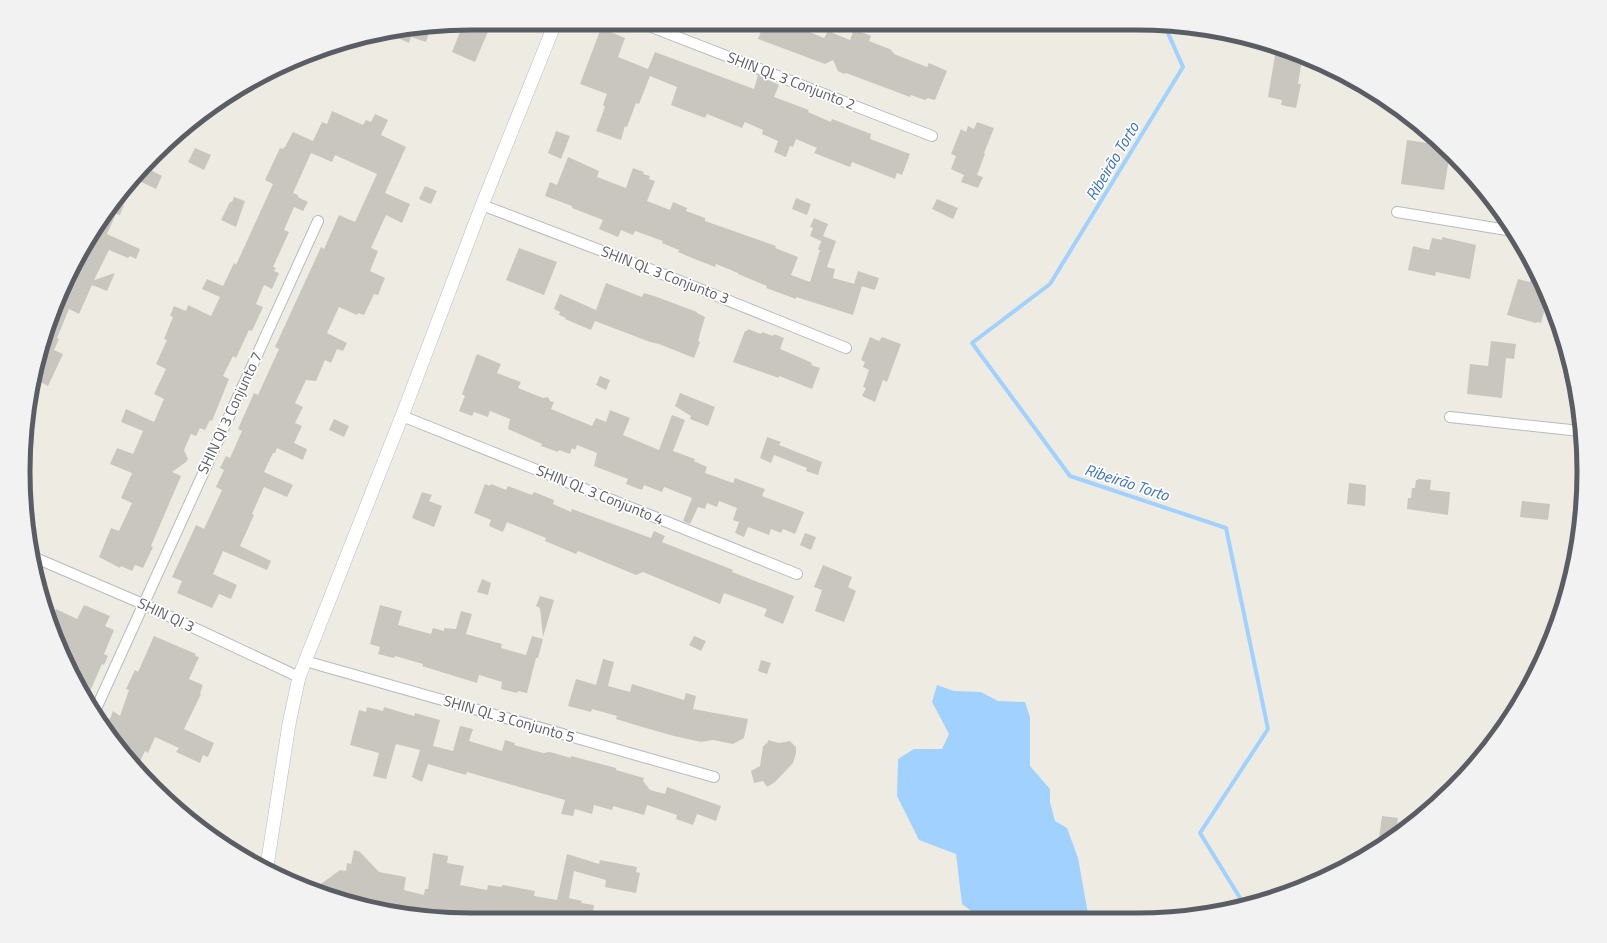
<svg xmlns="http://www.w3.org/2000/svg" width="1607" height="943" font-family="'Titillium Web',sans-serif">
  <rect width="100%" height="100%" fill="#eeece2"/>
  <!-- water -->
  <path fill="#a1d1ff" d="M937,685L954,691L981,692L998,701L1025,702L1030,717V766L1050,789V802L1055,821L1067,828L1078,858L1089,919H982L962,904L956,854L919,840L897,796L898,759L914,749H942L949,734L932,702Z"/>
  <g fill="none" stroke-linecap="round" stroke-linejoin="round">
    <!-- stream -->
    <path stroke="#a1d1ff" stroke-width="4" d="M1164,24L1183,67L1050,284L972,343L1070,476L1226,528L1268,729L1200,833L1245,906"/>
  </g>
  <!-- building -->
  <path fill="#c9c6bf" d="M801,25L800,28L824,38L828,31L850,40L854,29L871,36L869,41L892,50L891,51L894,53V54L927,67L929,63L947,71L935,100L928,98L925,100L911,95L910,97L846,73L844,74L838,71L833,60L825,64L758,39L763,26Z
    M413,27H431L426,42L411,37L409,43L398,38L400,33L393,31Z
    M462,27H490L475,62L452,52Z
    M601,28L625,38L618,57L648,69L655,52L754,89L758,75L779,85L774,97L809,110L808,112L831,122L832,119L871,134L870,139L910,154L902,175L897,173L895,179L852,162L850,167L814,153L817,148L796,139L793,147L790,146L786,157L774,152L778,141L762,134L763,130L745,122L742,128L707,114L705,118L671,105L677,87L650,76L639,104L636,103L627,127L625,126L621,140L596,131L605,107L603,105L607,94L580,84Z
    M1275,55L1302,60L1298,84H1301L1296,108L1281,105L1282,100L1268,97Z
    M332,111L363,125L366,120L371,122L375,114L388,120L381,135L406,147L385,193L410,204L402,223L386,215L371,248L378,251L370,271L385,278L378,295L374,294L364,315L358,313L357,315L339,307L327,333L347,343L343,351L337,349L331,363L325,360L316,381L306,380L295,403L303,407L295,423L302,426L294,443L307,449L303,460L277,448L275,453H273L264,472L293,485L287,497L264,487L252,514L254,515L240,546L271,561L267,570L223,551L213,574L237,585L231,599L219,594L212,608L177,593L182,581L172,577L196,525L204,529L222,490L216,487L224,470L220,468L226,456L230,458L242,431L238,429L254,393L258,395L279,349L275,347L321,247L324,249L339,215L355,222L377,174L335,155L332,162L311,153L293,193L298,195V197L308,202L303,211L294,207L284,230L289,232L273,267L276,268L274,271L279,273L272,289L264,285L256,304L263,307L252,331L249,330L236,358L233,356L223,376L229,379L212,421L210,420L205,430L200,428L196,436L191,434L184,450L188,459L186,462L172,472L181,476L151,546L153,547L143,568L135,565L132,571L121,566L120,568L99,557L111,528L119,531L132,503L121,498L132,473L110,464L117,448L133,454L143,431L121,422L126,409L154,422L164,399L154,394L166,369L156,364L167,340L164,339L173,317L170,316L174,306L186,311L188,305L211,316L220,297L202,289L207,279L223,286L234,263L236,265L273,184L265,180L280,148L283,149L284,147H285L293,132L313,141L322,122L327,124Z
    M977,122L994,128L984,153L985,154L977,175L983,177L978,188L961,182L964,175L951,169L956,156L951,154L961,129L966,132L968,126L974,129Z
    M556,131L570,136L561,159L548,153Z
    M1407,140L1441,145L1450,152L1444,190L1401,184Z
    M195,148L211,155L204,170L188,162Z
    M568,157L599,171L597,177L626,188L633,168L644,172L643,174L650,176L649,179L655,181L647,201L670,210L673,202L687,208L686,211L705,218V221L776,246L775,248L798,257L791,275L810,282L820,250H818L823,236L836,241L827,267L835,269L833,278L862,286L853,315L796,297V299L766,288L767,286L738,274V273L716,264L715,267L697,260L678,252L679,250L662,243L663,241L635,231L633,235L621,230L618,237L599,229L603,220L572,208V206L545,196L550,182L557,185Z
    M146,169H149L162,176L156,189L135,179Z
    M425,186L437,191L431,204L419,199Z
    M119,195L124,198L122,201L125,202L120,215L116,214L107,234L140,249L136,259L130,256L128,258L109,250L94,280L115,273L107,291L92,285L79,314L69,309L57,338L59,339L54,350L63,354L48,386L35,379L47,328L69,273Z
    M234,197L245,201L236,227L221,220L230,202H232Z
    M796,198L811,204L807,215L792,209Z
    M937,199L958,208L953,219L932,209Z
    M814,218L828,224L821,241L810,236L813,228L810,227Z
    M1442,237L1476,245L1470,279L1436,272L1435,276L1408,270L1413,246L1429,250L1432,238L1442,240Z
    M519,248L557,262L544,295L506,280Z
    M858,271L879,278L875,290L854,284Z
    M1531,278L1540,281L1548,297L1541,323L1537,322L1536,323L1507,315L1518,279L1530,282Z
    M606,283L642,297L644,293L654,296L697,312V313L705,317L698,341L700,342L694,358L659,344L650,342L595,321L591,330L565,319L566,318L559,315L560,312L554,309L560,294L596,310Z
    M748,329L761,334L762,332L773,336L774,334L784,338L780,349L801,358L812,363L811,365L820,368L812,389L779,376V378L733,362L745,331H747Z
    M870,337L879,341L882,337L901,344L887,382L883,380L875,402L862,396L866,388L863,387L869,370L863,367L865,362L861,360Z
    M1491,341L1516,344L1514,359L1506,358L1502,398L1467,394L1470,364L1488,366Z
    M477,354L501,364L497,373L521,382L518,388L543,398L548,397L550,401L554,402L551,409L592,426L596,418L606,422L610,410L630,418L623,435L659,450L672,415L685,420L673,451L695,459L694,461L707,467L705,473L733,483L735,478L765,489L762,496L804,512L795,534L783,529L781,533L771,529L769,535L748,527L744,537L735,533L739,522L733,520L737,508L719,501L717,507L707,503L705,509L698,507L690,524L683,521L692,498L664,487L662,492L644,485L642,490L626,484L628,479L594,466L597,453L577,445L575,450L572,448L570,454L559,450L558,452L541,446L542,444L508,429L510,419L490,411L488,417L474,412L472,416L459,411L465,396L462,394Z
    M600,376L610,380L606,390L596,385Z
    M680,393L715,407L708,426L690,419L691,416L675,406Z
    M334,419L349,426L344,437L329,430Z
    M767,437L781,442L779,445L822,462L818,475L806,471L807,468L774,455L771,463L760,458Z
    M1418,479L1431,480L1430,490L1450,492L1448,515L1407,509L1408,498H1411L1412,488H1415L1416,480H1418Z
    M1349,483L1366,485L1365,506L1347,504Z
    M485,484L490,486L491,484L506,490L508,486L532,495L534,492L554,500L553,504L571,512L572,509L651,538L654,531L665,536L662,542L733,570L732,572L794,596L783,624L764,616L767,609L724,593L720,604L643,572L636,575L578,551L576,554L545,541L546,538L507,522L503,532L489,526L491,520L474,513Z
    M422,492L432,495L429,501L442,506L434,527L412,518Z
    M1522,501L1550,504L1548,520L1520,517Z
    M805,533L816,537L811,550L800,545Z
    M823,565L852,577L848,587L856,591L844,622L815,611L822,590L814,587Z
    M482,579L491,583L488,595L477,592Z
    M540,596L554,600L543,637L540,608L536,606Z
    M84,605L110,616L105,626L114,630L104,654L108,656L104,665L102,664L87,698L69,670L50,623L56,609L77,619Z
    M380,605L402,611L398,625L431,634L433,628L444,631V628L456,629L461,611L472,614L466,634L502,644L501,648L526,655L532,636L543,639L538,658H536L527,693L518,691L517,693L501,689L502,682L479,675L477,683L422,666L423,664L395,656L394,658L378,654L380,647L370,644Z
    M154,636L196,654L195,656L199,657L189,679L203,685L200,693L201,694L184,729L214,743L208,757L203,755L200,763L176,752L179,748L155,737L148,753L145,751L137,768L116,744L104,726L108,718L110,719L113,711L120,716L129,690L126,689L135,670L138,672Z
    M694,636L706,641L701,651L689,645Z
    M603,659L614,662L608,686L630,692L632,684L684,700L686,693L696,696L693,709L748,719L744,738L733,744L713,740L701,742L674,736L642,727L616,719L617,716L592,709L591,712L568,706L576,679L596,685Z
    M761,660L771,663L767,674L758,671Z
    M367,707L383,711L384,707L414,716L415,713L440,720L433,746L453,751L460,726L473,729L469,741L502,751L505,740L515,743L514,745L543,753L550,752L571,758V756L616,768V770L644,778L643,781L650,790L665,794L667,787L721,806L716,821L697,814L693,825L676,819L677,815L647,805L644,815L613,806L612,810L594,805L592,814L575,809L573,816L561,814L565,800L467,772L466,775L428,764L422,782L412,777L420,750L396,744L386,779L373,776L379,753L350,745L359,710L366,712Z
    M768,740L779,743L790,741L796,747V753L793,763L775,782L767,787L763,781L754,783L751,771L760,766L763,747L766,743L767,744Z
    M1382,816L1398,818L1396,834L1388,840L1379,838Z
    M354,850L360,852L379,872L406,877L404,890L424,895L425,889H428L433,853L448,856L447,863L464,866L460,885L487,890L488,885L501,887L503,885L535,891L534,896L557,900L567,854L599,864L600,860L637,867L636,872L640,873L636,893L605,887L606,880L574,871L569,898L582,901L581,903L594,905L592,919H442L327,896L321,893L325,890L321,884L340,870L346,871L347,863L351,864Z"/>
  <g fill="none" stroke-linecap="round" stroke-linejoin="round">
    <defs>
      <path id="minor" d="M649,26L932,136
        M482,205L670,277L846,348
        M1397,212L1513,231
        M402,416L797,574
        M1450,417L1580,431
        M31,556L143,604L299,677
        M305,661L714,777
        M95,711L318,221"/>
      <path id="tertiary" d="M267,866L289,724L299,677L402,416L482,205L554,26"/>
    </defs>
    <!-- minor casing -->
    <use href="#minor" stroke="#b7babf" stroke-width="12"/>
    <!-- tertiary casing -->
    <use href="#tertiary" stroke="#b7babf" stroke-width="14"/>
    <!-- minor -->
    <use href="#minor" stroke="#fff" stroke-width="10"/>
    <!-- tertiary -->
    <use href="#tertiary" stroke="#fff" stroke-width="13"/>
  </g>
  <g text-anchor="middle" stroke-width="3.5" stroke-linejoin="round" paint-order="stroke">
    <!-- street labels -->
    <g font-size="15" fill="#5a5e64" stroke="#fff">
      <text transform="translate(791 81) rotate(21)" y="5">SHIN QL 3 Conjunto 2</text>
      <text transform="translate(665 275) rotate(21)" y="5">SHIN QL 3 Conjunto 3</text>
      <text transform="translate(230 413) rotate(-65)" y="5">SHIN QI 3 Conjunto 7</text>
      <text transform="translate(600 495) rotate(22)" y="5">SHIN QL 3 Conjunto 4</text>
      <text transform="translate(166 615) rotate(25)" y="5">SHIN QI 3</text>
      <text transform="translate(509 719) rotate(16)" y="5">SHIN QL 3 Conjunto 5</text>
    </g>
    <!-- water labels -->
    <g font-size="16" font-style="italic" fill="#3b74c0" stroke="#fff">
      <text transform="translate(1112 161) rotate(-59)" y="6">Ribeirão Torto</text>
      <text transform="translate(1127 482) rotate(18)" y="6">Ribeirão Torto</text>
    </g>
  </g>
  <!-- crop -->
  <path d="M0 0H1607V943H0ZM471 30H1136A441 441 0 0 1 1577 471V472A441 441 0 0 1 1136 913H471A441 441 0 0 1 30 472V471A441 441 0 0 1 471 30Z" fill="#f2f2f3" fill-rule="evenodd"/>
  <path fill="none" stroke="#5a5e64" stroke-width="5" d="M471 30H1136A441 441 0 0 1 1577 471V472A441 441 0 0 1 1136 913H471A441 441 0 0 1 30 472V471A441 441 0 0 1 471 30Z"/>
</svg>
